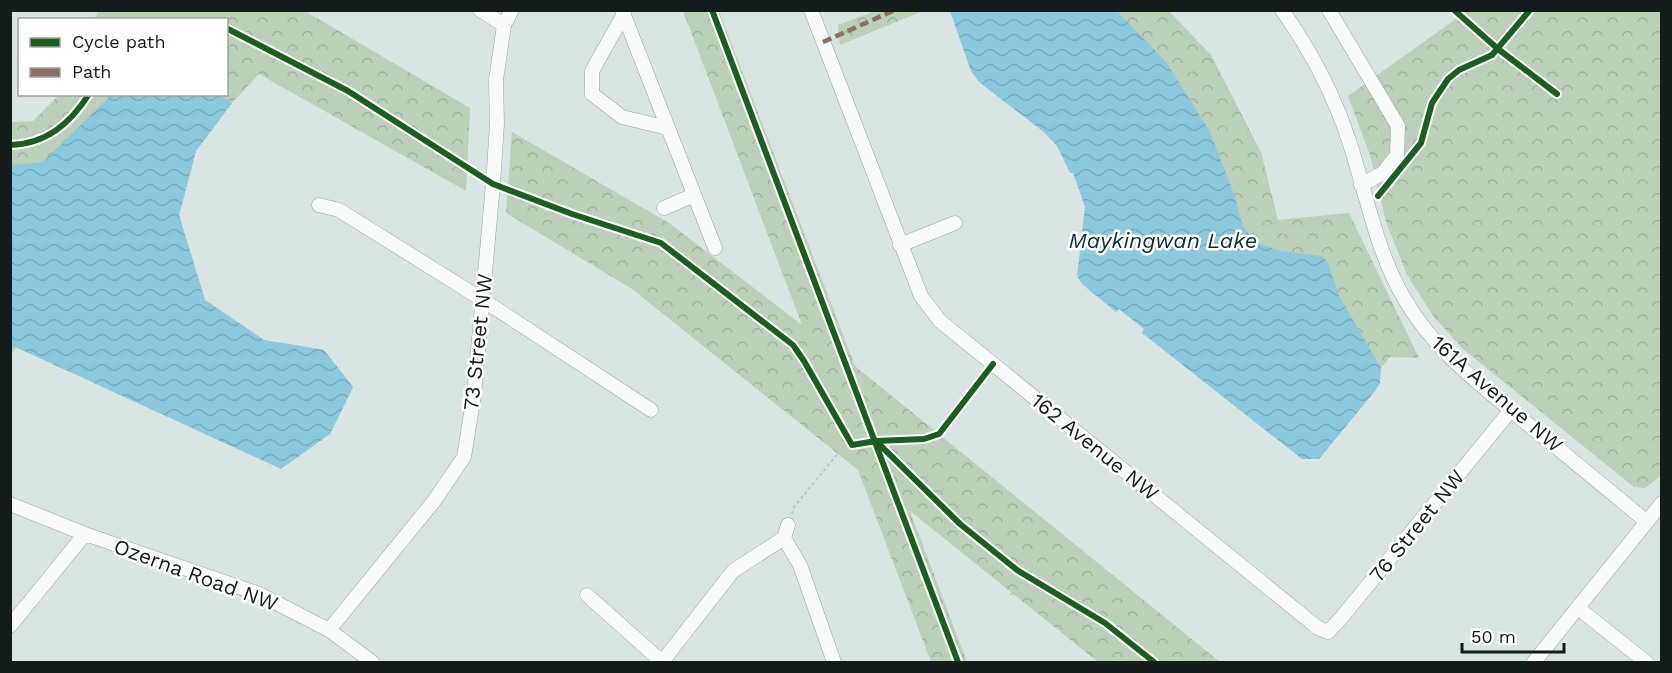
<svg xmlns="http://www.w3.org/2000/svg" width="1672" height="673" font-family="'Work Sans',sans-serif">
  <defs>
    <pattern id="park-crowns" width="20" height="18" patternUnits="userSpaceOnUse" patternTransform="scale(1.5)"><rect width="20" height="18" fill="#bbd0b8"/><path d="M2 6a3 3 0 1 1 6 0M12 15a3 3 0 1 1 6 0" fill="none" stroke="#a0b29e"/></pattern>
    <pattern id="water-waves" width="16" height="10" patternUnits="userSpaceOnUse" patternTransform="scale(1.5)"><rect width="16" height="10" fill="#8cc8de"/><path d="M0 5q4-4 8 0t8 0" fill="none" stroke="#78abbe"/></pattern>
  </defs>
  <rect width="100%" height="100%" fill="#d9e5e2"/>
  <!-- park -->
  <path fill="url(#park-crowns)" d="M98,11H305L470,108L466,191L259,74L232,103L196,151L179,215L205,300L264,340L324,350L353,387L330,434L16,348L11,354V122L33,121L59,95L226,94V20L95,19Z
    M683,11H719L855,366L1220,662H1098L910,511L967,662H931L858,470L632,289L506,213L512,132L669,223L802,325Z
    M875,11H923L840,45L838,25Z
    M1059,11H1169L1211,55L1261,152L1278,220L1349,213L1419,358L1390,357L1381,368L1314,285L1250,252Z
    M1467,11H1661L1662,475L1645,488L1634,487L1463,349L1434,317L1407,275L1386,222L1370,155L1348,96Z"/>
  <!-- water -->
  <path fill="url(#water-waves)" d="M950,11H1117L1166,62L1209,130L1234,194L1242,224L1250,235L1261,244L1280,251L1322,256L1328,263L1339,296L1381,368L1380,383L1375,391L1319,459H1302L1142,333L1144,329L1119,309L1116,312L1082,284L1077,276L1085,207L1073,173H1070L1057,146L1045,133L979,82L971,71Z
    M111,95H218L232,103L196,151L179,215L205,300L264,340L324,350L353,387L330,434L281,469L11,345V165L43,162Z"/>
  <g fill="none" stroke-linecap="round" stroke-linejoin="round">
    <defs>
      <path id="minor" d="M480,10L504,25
        M622,10L715,248
        M811,10L921,296L940,321L1318,628L1328,632L1342,617L1511,410
        M1282,10C1311,51 1335,97 1350,144C1367,196 1376,250 1404,298C1433,349 1479,384 1524,421C1565,454 1606,488 1647,522
        M1329,10L1398,126L1397,155L1383,173L1361,185
        M624,14L592,71V94L622,117L668,128
        M319,205L339,210L483,300L651,410
        M664,208L694,195
        M900,245L955,223
        M10,504L85,534L259,594L329,630L372,662
        M784,538L800,565L834,662
        M587,595L662,662
        M1578,608L1646,662
        M10,626L85,534
        M329,630L434,501L464,457L474,395L493,184L497,124L496,80L504,25L512,10
        M662,662L733,571L784,538L788,525
        M1534,662L1662,503"/>
    </defs>
    <!-- minor casing -->
    <use href="#minor" stroke="#9aa4a2" stroke-width="15"/>
    <!-- path -->
    <path stroke="#c1c5c4" stroke-width="2" stroke-dasharray="3 3" stroke-linecap="butt" d="M1140,10C1184,56 1219,107 1242,167C1251,192 1251,219 1278,232C1302,244 1334,230 1358,225
      M1458,71L1461,77
      M1481,74L1484,61
      M1519,83L1523,69
      M1506,85L1521,84L1550,106L1557,94
      M1536,94L1543,84
      M1434,99L1450,101
      M792,514L794,507L839,452L852,445
      M1011,595L1025,576"/>
    <!-- minor -->
    <use href="#minor" stroke="#f9fbfb" stroke-width="14"/>
    <!-- quiet -->
    <path stroke="#8d6e63" stroke-width="4.5" stroke-dasharray="9 4.5" stroke-linecap="butt" d="M823,42L895,10"/>
    <defs>
      <path id="cycleway" d="M712,10L958,662
        M1454,10L1498,49L1557,94
        M226,28L348,91L493,184L572,214L661,243L793,345L804,361L852,445L876,441L960,524L1017,570L1105,623L1154,662
        M10,145C46,144 70,124 89,94
        M1378,196L1421,143L1432,103L1448,79L1459,70L1492,55L1530,10
        M876,441L924,439L939,434L993,364"/>
    </defs>
    <!-- cycleway casing -->
    <use href="#cycleway" stroke="#fff" stroke-width="10"/>
    <!-- cycleway -->
    <use href="#cycleway" stroke="#1b5e20" stroke-width="6"/>
  </g>
  <g text-anchor="middle" stroke-width="5" stroke-linejoin="round" paint-order="stroke">
    <!-- street labels -->
    <g font-size="21" fill="#141c1b" stroke="#fff">
      <text transform="translate(478 342) rotate(-84)" y="7">73 Street NW</text>
      <text transform="translate(1497 394) rotate(41)" y="7">161A Avenue NW</text>
      <text transform="translate(1095 447) rotate(39)" y="7">162 Avenue NW</text>
      <text transform="translate(1417 526) rotate(-51)" y="7">76 Street NW</text>
      <text transform="translate(196 575) rotate(20)" y="7">Ozerna Road NW</text>
    </g>
    <!-- water labels -->
    <g font-size="22" font-style="italic" fill="#082f3d" stroke="#fff">
      <text x="1163" y="248">Maykingwan Lake</text>
    </g>
  </g>
  <!-- border -->
  <rect width="1672" height="673" fill="none" stroke="#141c1b" stroke-width="24"/>
  <!-- legend -->
  <rect x="18" y="18" width="210" height="78" fill="#ffffff" stroke="#a1a4a4" stroke-width="1.5"/>
  <rect x="30" y="38" width="30" height="9" fill="#1b5e20" stroke="#a1a4a4" stroke-width="1.5"/>
  <text x="72" y="48" font-size="18" fill="#141c1b">Cycle path</text>
  <rect x="30" y="68" width="30" height="9" fill="#8d6e63" stroke="#a1a4a4" stroke-width="1.5"/>
  <text x="72" y="78" font-size="18" fill="#141c1b">Path</text>
  <!-- scale -->
  <path d="M1462 643v9h102v-9" fill="none" stroke="#141c1b" stroke-width="3"/>
  <text x="1471" y="643" font-size="18" fill="#141c1b" stroke="#ffffff" stroke-width="4.5" paint-order="stroke">50 m</text>
</svg>
